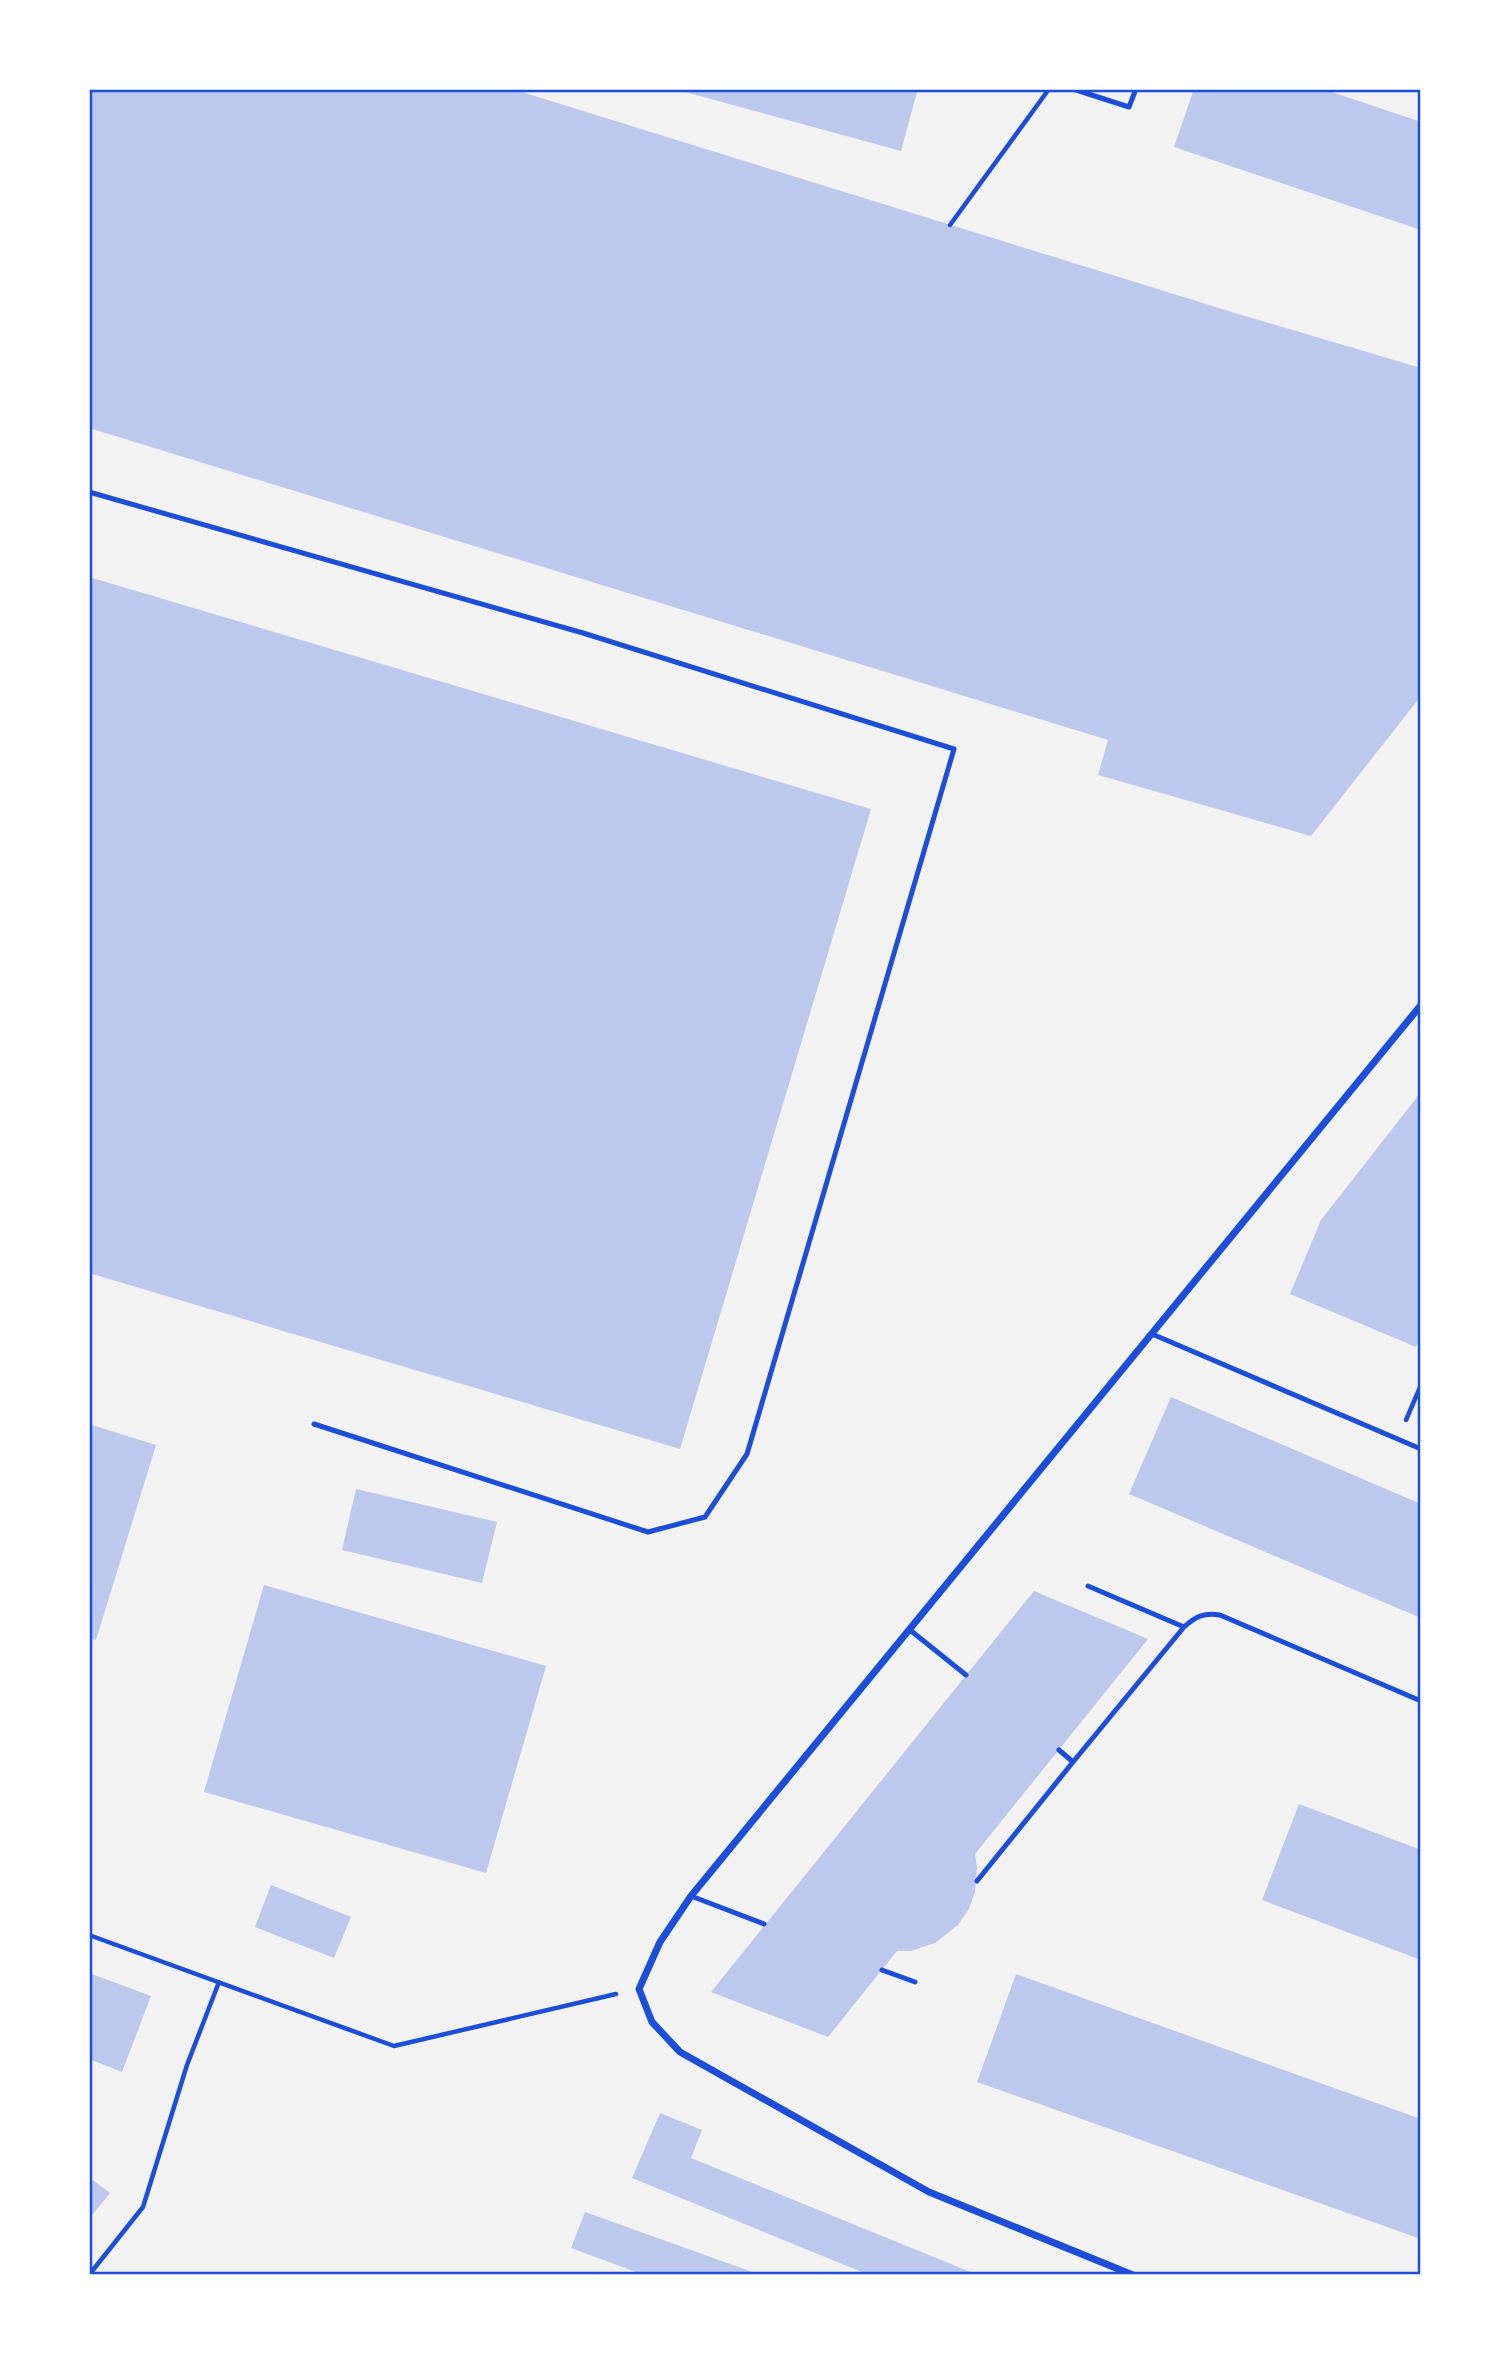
<svg xmlns="http://www.w3.org/2000/svg" width="1510" height="2364" font-family="'Nunito Sans',sans-serif">
  <rect width="100%" height="100%" fill="#f2f2f2"/>
  <!-- building -->
  <path fill="#bdc9ec" d="M89,89H512L1235,313L1421,368V696L1311,836L1098,775L1108,740L89,428Z
    M909,89L917,92L901,151L678,90Z
    M1194,89H1323L1421,122V230L1174,147Z
    M89,577L871,809L680,1449L89,1273Z
    M1421,1092V1336L1416,1347L1290,1294L1321,1220Z
    M1171,1397L1421,1504V1618L1129,1494Z
    M89,1424L156,1445L96,1640L89,1638Z
    M356,1489L497,1522L482,1583L342,1550Z
    M264,1585L546,1666L486,1873L204,1792Z
    M1034,1591L1148,1639L975,1854L977,1868L975,1892L969,1909L958,1925L935,1943L911,1951H897L828,2037L711,1992Z
    M1299,1804L1421,1850V1960L1262,1900Z
    M271,1885L351,1917L334,1958L255,1927Z
    M89,1973L151,1996L122,2072L89,2059Z
    M1016,1974L1421,2119V2239L977,2082Z
    M660,2113L702,2130L691,2158L978,2275H869L632,2178Z
    M89,2177L110,2193L89,2219Z
    M585,2212L758,2274L757,2275H644L571,2248Z"/>
  <g fill="none" stroke-linecap="round" stroke-linejoin="round">
    <!-- path -->
    <path stroke="#1d4ed8" stroke-width="4.5" d="M950,225L1049,89
      M1406,1420L1421,1385
      M89,1935L394,2046L616,1994
      M89,2275L143,2207L187,2065L219,1982"/>
    <!-- service -->
    <path stroke="#1d4ed8" stroke-width="5" d="M1073,89L1129,107L1136,89
      M89,492L583,633L954,749L747,1454L705,1517L648,1532L314,1424
      M1152,1334L1421,1449
      M1088,1586L1184,1627
      M910,1630L966,1675
      M1073,1762L1184,1627C1195,1617 1204,1612 1220,1615L1421,1701
      M977,1881L1073,1762L1059,1750
      M691,1896L764,1924
      M882,1970L915,1982"/>
    <!-- minor -->
    <path stroke="#1d4ed8" stroke-width="7" d="M1133,2275L929,2192L680,2052L652,2022L639,1989L660,1942L691,1896L1421,1005"/>
  </g>
  <!-- border -->
  <rect width="1510" height="2364" fill="none" stroke="#ffffff" stroke-width="182"/>
  <rect x="91" y="91" width="1328" height="2182" fill="none" stroke="#1d4ed8" stroke-width="2.5"/>
</svg>
